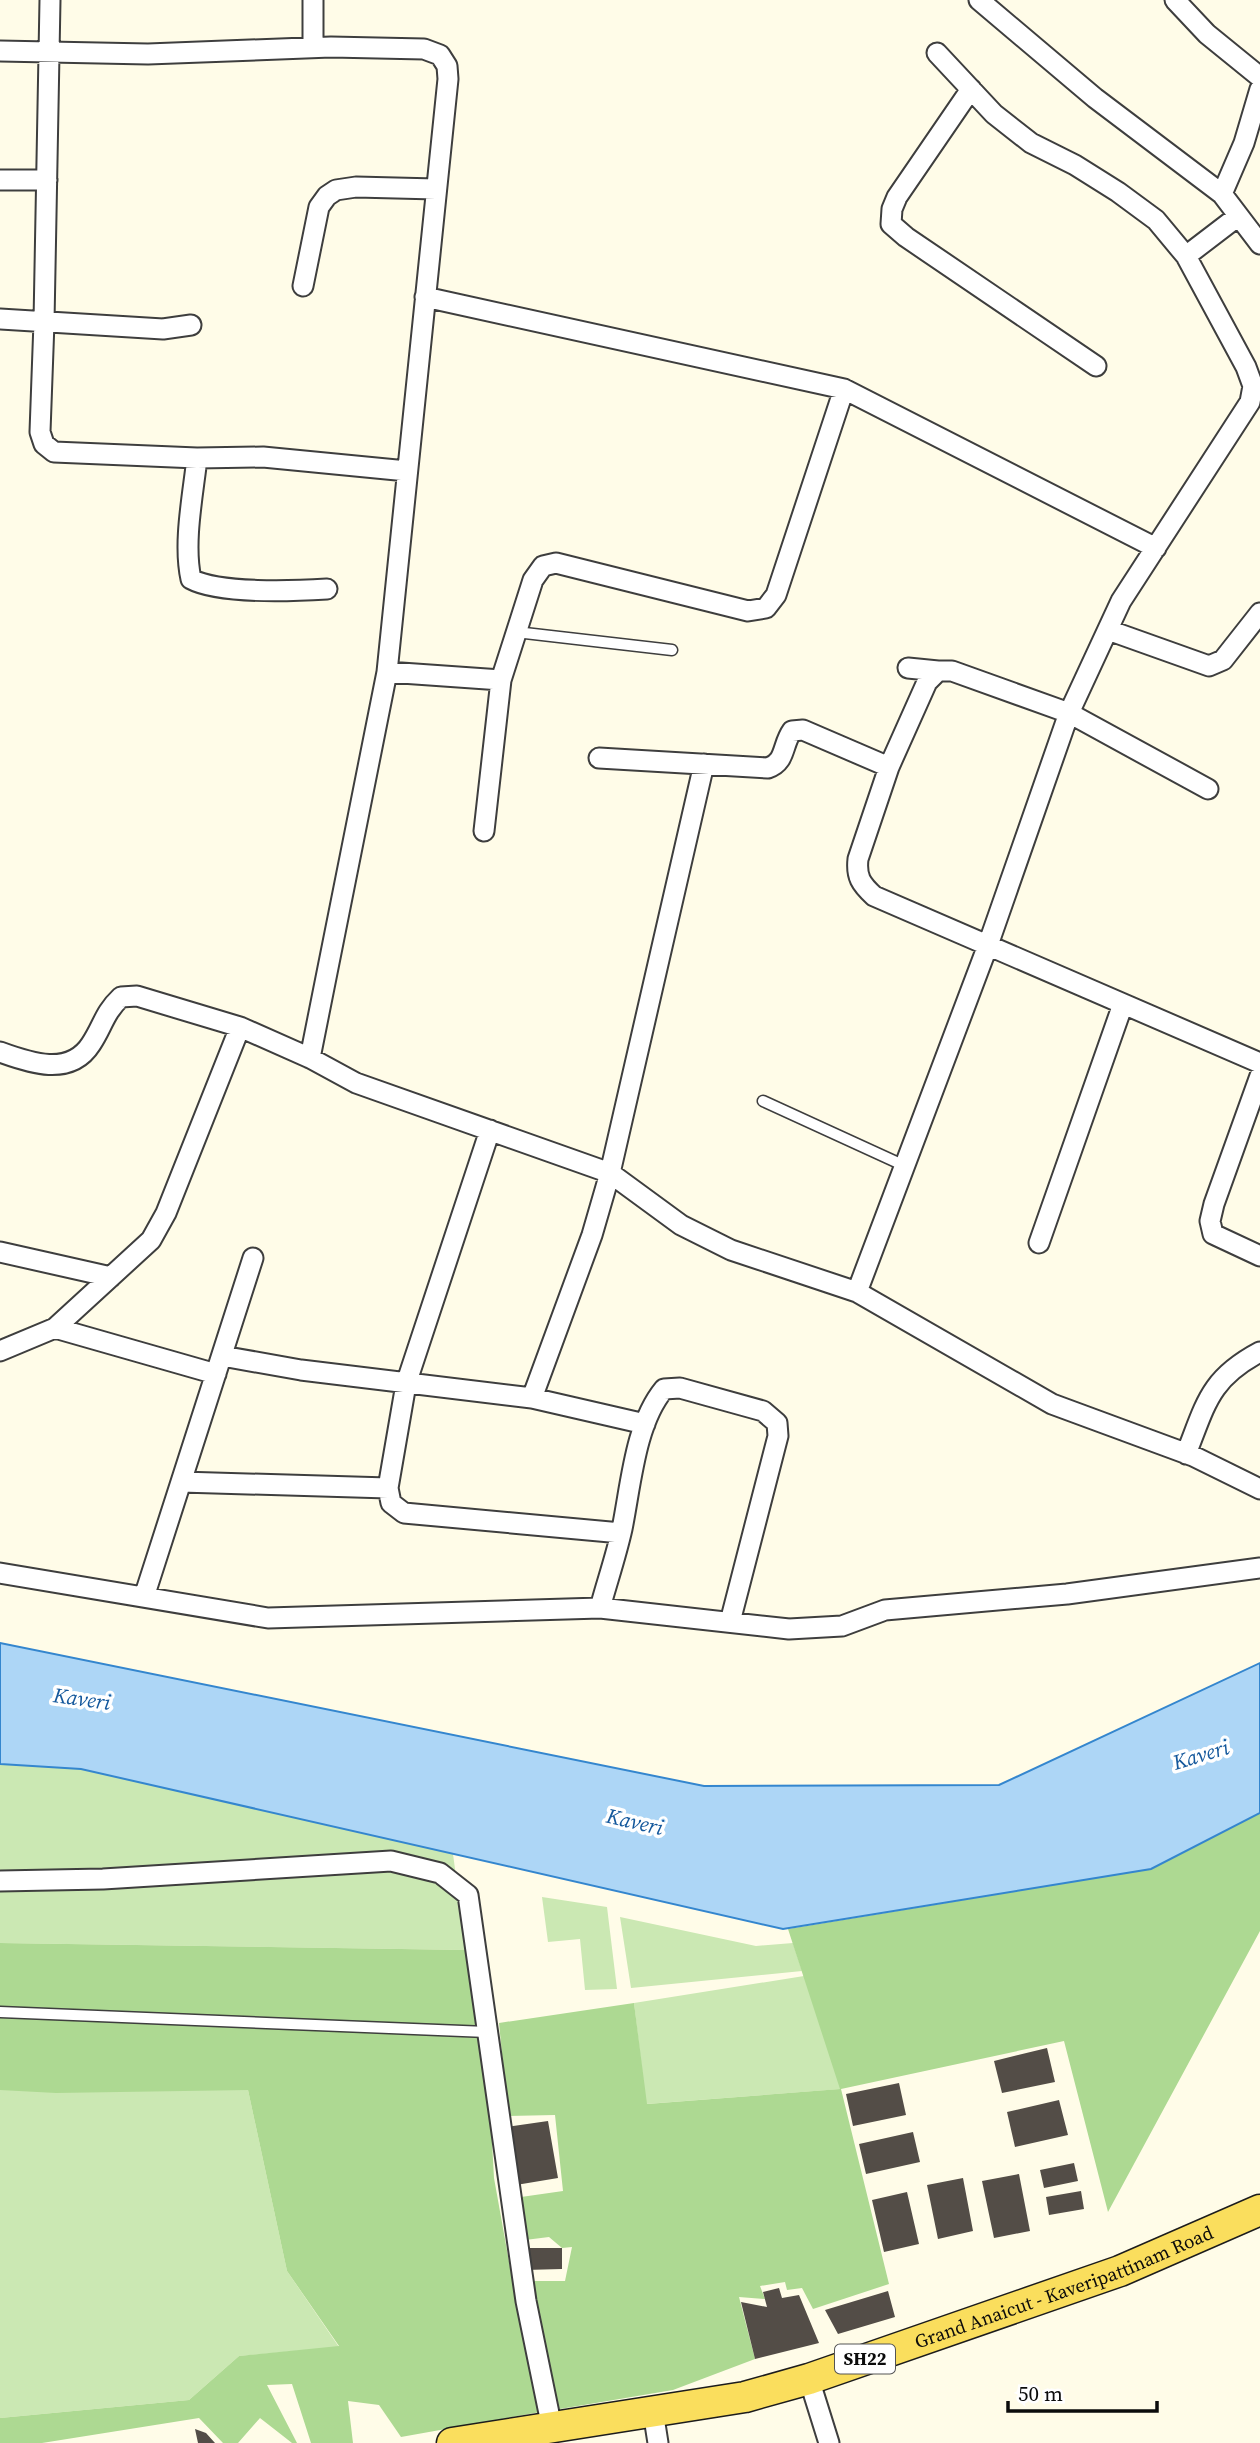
<svg xmlns="http://www.w3.org/2000/svg" width="1260" height="2443" font-family="'Source Serif 4',serif">
  <rect width="100%" height="100%" fill="#fffce8"/>
  <!-- green -->
  <path fill="#cbe8b3" d="M0,1764L81,1769L453,1854L466,1950L0,1943Z
    M542,1897L607,1907L617,1989L585,1990L580,1939L548,1942Z
    M620,1917L756,1946L793,1943L802,1971L631,1988Z
    M804,1976L841,2089L646,2104L634,2003Z
    M0,2084L248,2090L287,2271L339,2347L239,2356L189,2400L0,2418Z"/>
  <!-- forest -->
  <path fill="#add992" d="M1260,1812V1931L1108,2212L1064,2041L841,2089L889,2284L813,2309L802,2288L787,2290L785,2282L760,2286L765,2299L739,2297L755,2359L673,2390L554,2410L532,2281H565L572,2247L562,2248L549,2237L525,2240L521,2197L563,2191L555,2115L508,2116L499,2023L634,2003L647,2104L840,2089L788,1929L1151,1869Z
    M0,1943L466,1950L471,1974L476,2027L490,2106L494,2178L515,2295L531,2349L546,2411L401,2437L379,2405L348,2401L353,2443H311L292,2384L267,2385L297,2443H292L260,2418L238,2443H223L199,2418L42,2443H0V2418L189,2400L239,2356L339,2346L287,2271L248,2090L56,2093L0,2090Z"/>
  <!-- water -->
  <path fill="#add6f6" stroke="#3486ce" stroke-width="2" d="M0,1643L704,1786L999,1785L1260,1663V1813L1151,1869L783,1929L81,1769L0,1764Z"/>
  <!-- building -->
  <path fill="#534d47" d="M1047,2048L1055,2082L1002,2093L994,2061Z
    M899,2083L906,2115L853,2126L846,2094Z
    M1059,2100L1068,2135L1015,2147L1007,2112Z
    M548,2121L558,2178L516,2185L506,2127Z
    M913,2132L920,2162L866,2174L859,2144Z
    M1074,2163L1078,2181L1044,2188L1040,2170Z
    M1019,2174L1030,2231L994,2238L982,2181Z
    M963,2178L973,2231L938,2239L927,2185Z
    M1081,2191L1084,2209L1049,2215L1046,2197Z
    M907,2192L919,2244L884,2252L872,2200Z
    M518,2248H562V2269L525,2270Z
    M779,2288L782,2298L799,2295L819,2343L755,2359L741,2302L767,2307L763,2292Z
    M888,2291L895,2317L838,2334L825,2310Z
    M195,2429L206,2433L215,2443H198Z"/>
  <g fill="none" stroke-linecap="round" stroke-linejoin="round">
    <defs>
      <path id="service" d="M516,632L672,650
        M763,1101L905,1166
        M0,2012L487,2032"/>
      <path id="minor" d="M50,0L44,322L40,432L44,444L54,452L197,458L263,457L407,471
        M313,0V48
        M979,0L1095,98L1222,194L1260,244
        M1175,0L1207,34L1260,77
        M0,51L148,54L331,47L424,49L440,55L447,66L448,79L387,672L310,1058
        M937,53L994,114L1031,143L1075,165L1118,192L1156,220L1186,256
        M971,89L897,197L892,209L891,224L906,237L1096,366
        M0,180H47
        M1222,194L1244,143L1260,89
        M303,286L319,207L327,196L336,190L356,187L436,189
        M425,297L844,389L1156,548
        M0,319L163,329L191,325
        M197,458C193,495 183,543 191,579C219,594 294,591 327,589
        M1108,630L1209,666L1223,660L1260,613
        M908,668L938,671
        M387,672L501,680
        M599,758L768,768C786,762 782,745 792,731L803,730L889,767
        M1208,789L1069,713L952,671H938L927,682L889,767L858,859C856,877 861,884 874,896L1260,1063
        M484,831L501,680L533,580L543,566L556,563L748,611L766,608L776,595L844,389
        M0,1052C30,1063 70,1077 91,1044C103,1026 104,1013 121,997L137,996L240,1027L310,1058L356,1083L610,1173L681,1225L731,1250L857,1292L988,945L1069,713L1121,601L1250,402L1253,386L1246,367L1186,256L1237,217
        M1260,1076L1214,1204L1210,1221L1213,1234L1260,1256
        M490,1130L406,1384L388,1488L391,1503L404,1513L621,1533
        M1039,1243L1123,1004
        M0,1252L111,1277
        M857,1292L1052,1404L1193,1456L1260,1489
        M55,1328L216,1374
        M0,1351L55,1328L151,1240L166,1213L240,1027
        M222,1356L301,1370L532,1398L645,1424
        M532,1398L592,1235L610,1173L704,764
        M1186,1454C1206,1404 1209,1379 1260,1352
        M181,1482L388,1488
        M0,1573L268,1618L600,1608L789,1629L842,1626L885,1610L1067,1594L1260,1568
        M144,1597L253,1258
        M600,1608C607,1582 616,1556 622,1529C631,1485 635,1424 664,1389L680,1388L763,1411L777,1423L778,1436L730,1622
        M0,1881L103,1879L391,1861L440,1873L468,1895L526,2301L552,2428
        M809,2379L829,2443
        M653,2411L658,2443"/>
      <g id="primary">
        <path id="s1" d="M452,2443L745,2397L809,2379L1120,2271L1260,2210"/>
      </g>
    </defs>
    <!-- service casing -->
    <use href="#service" stroke="#3e3e3e" stroke-width="13"/>
    <!-- minor casing -->
    <use href="#minor" stroke="#3e3e3e" stroke-width="23"/>
    <!-- primary casing -->
    <use href="#primary" stroke="#1c1c1c" stroke-width="33"/>
    <!-- service -->
    <use href="#service" stroke="#fff" stroke-width="10"/>
    <!-- minor -->
    <use href="#minor" stroke="#fff" stroke-width="19"/>
    <!-- primary -->
    <use href="#primary" stroke="#fade5d" stroke-width="30"/>
  </g>
  <g text-anchor="middle" stroke-width="7" stroke-linejoin="round" paint-order="stroke">
    <!-- shield labels -->
    <rect fill="#fff" stroke="#545454" stroke-width="2" x="835" y="2344.5" width="60" height="29" rx="5"/>
    <g font-size="18" font-weight="bold" fill="#0b0b0b">
      <text x="865" y="2365">SH22</text>
    </g>
    <!-- street labels -->
    <g font-size="19" fill="#0b0b0b" stroke="#fff">
      <text dy="7" stroke="none"><textPath href="#s1" startOffset="634">Grand Anaicut - Kaveripattinam Road</textPath></text>
    </g>
    <!-- water labels -->
    <g font-size="21" font-style="italic" fill="#14589c" stroke="#fff">
      <text transform="translate(82 1699) rotate(8)" y="7">Kaveri</text>
      <text transform="translate(1201 1755) rotate(-17)" y="7">Kaveri</text>
      <text transform="translate(635 1822) rotate(13)" y="7">Kaveri</text>
    </g>
  </g>
  <!-- scale -->
  <path d="M1008 2401v10h149v-10" fill="none" stroke="#0b0b0b" stroke-width="3.5"/>
  <text x="1018" y="2401" font-size="21" fill="#0b0b0b" stroke="#ffffff" stroke-width="5" paint-order="stroke">50 m</text>
</svg>
